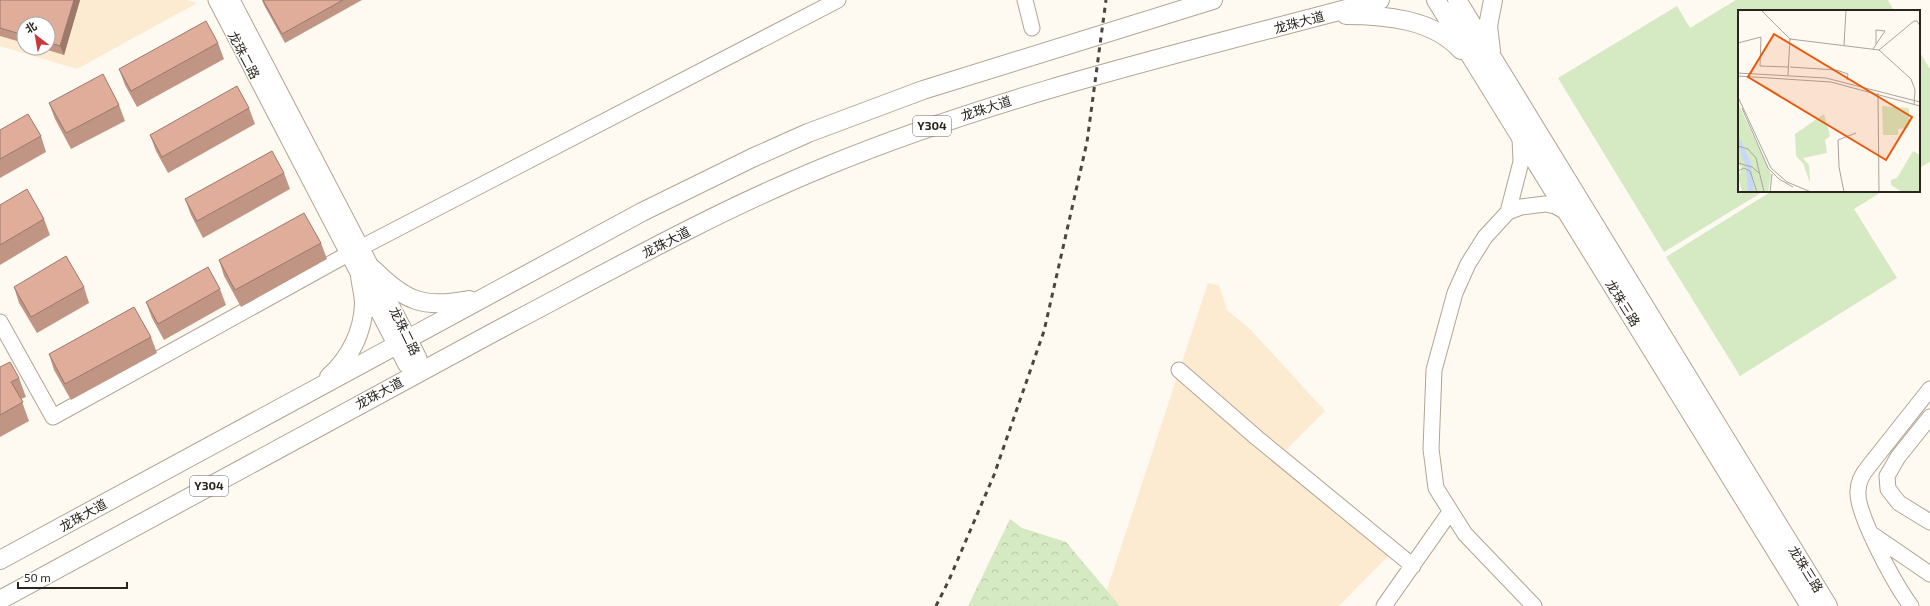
<svg xmlns="http://www.w3.org/2000/svg" width="1930" height="606" font-family="'Exo 2','Noto Sans SC',sans-serif">
  <defs>
    <pattern id="forest-crowns" width="20" height="18" patternUnits="userSpaceOnUse"><rect width="20" height="18" fill="#d5e9c2"/><path d="M2 6a3 3 0 1 1 6 0M12 15a3 3 0 1 1 6 0" fill="none" stroke="#b7c8a6"/></pattern>
  </defs>
  <rect width="100%" height="100%" fill="#fef9f1"/>
  <!-- built -->
  <path fill="#fdebd1" fill-rule="evenodd" d="M0,0H186L197,3L77,69L0,46ZM24,24H48V48H24Z
    M1208,283L1219,285L1227,310L1250,329L1325,411L1286,450L1399,545L1339,606H1119L1106,593Z"/>
  <!-- green -->
  <path fill="#d5e9c2" d="M1736,0H1888L1894,11H1739V191H1764L1664,252L1558,78L1677,6L1690,28Z
    M1919,51L1930,69V162L1919,168Z
    M1772,191H1883L1854,209L1897,278L1740,376L1666,257Z"/>
  <!-- forest -->
  <path fill="url(#forest-crowns)" d="M1010,519L1022,528L1066,542L1120,606H968Z"/>
  <g fill="none" stroke-linecap="round" stroke-linejoin="round">
    <defs>
      <path id="minor" d="M216,0L406,365L418,372L419,358L232,0
        M1025,0L1032,28
        M1508,212L1521,162L1520,138
        M362,247L838,0
        M0,322L53,417L348,254
        M1179,370L1257,438L1413,566
        M1930,417L1898,457L1887,476L1888,489L1899,503L1930,522
        M1873,535L1930,574
        M1384,606L1450,512
        M1534,606L1465,534L1436,488L1431,449L1434,370L1455,293L1468,264L1485,237L1508,212L1521,207L1545,204L1555,206L1566,212
        M1911,606C1896,586 1856,514 1858,491C1858,481 1863,473 1869,466L1930,389"/>
      <path id="major" d="M1436,0L1810,606
        M1457,0L1828,606
        M1346,15C1385,15 1433,19 1461,50
        M1491,51L1488,26L1493,0
        M373,269C405,301 423,309 469,300
        M329,377C350,358 363,332 364,304C364,295 361,285 360,276
        M0,560L642,212L752,158L808,133L923,90L1213,0
        M0,600C175,504 351,408 528,314C626,262 724,208 827,166C1005,93 1194,50 1380,0"/>
    </defs>
    <!-- minor casing -->
    <use href="#minor" stroke="#b1a592" stroke-width="17"/>
    <!-- major casing -->
    <use href="#major" stroke="#b1a592" stroke-width="20"/>
    <!-- minor -->
    <use href="#minor" stroke="#fff" stroke-width="15"/>
    <!-- major -->
    <use href="#major" stroke="#fff" stroke-width="18"/>
    <!-- rail -->
    <path stroke="#4a463e" stroke-width="3" stroke-dasharray="5 5" stroke-linecap="butt" d="M936,606L949,580L994,475L1044,331L1087,142L1106,0"/>
  </g>
  <!-- wall -->
  <path fill="#c09584" d="M0,0H80L64,55L41,48H48V24H24V43L0,36Z
    M262,0H362L285,43L264,5Z
    M218,43L224,59L137,107L125,85L119,69Z
    M49,103L119,105L125,121L71,149L55,119Z
    M249,108L255,124L168,173L156,151L150,135Z
    M0,130L41,136L46,152L0,178Z
    M284,173L290,189L203,238L191,215L185,199Z
    M0,205L44,219L50,235L0,265Z
    M321,243L327,259L241,307L224,276L219,260Z
    M14,287H84L89,303L37,333L19,303Z
    M220,289L226,305L164,340L152,318L146,302Z
    M151,337L157,353L71,400L54,370L49,354Z
    M0,367L19,378L26,397L21,399L29,421L0,437Z"/>
  <!-- shaded-wall -->
  <path fill="#9c796c" d="M74,0H80L64,55L60,46Z"/>
  <!-- building -->
  <path fill="#dfad9a" stroke="#9c796c" d="M0,0H74L60,46L48,42V24H24V35L0,28Z
    M263,0H343L282,34Z
    M206,21L218,43L131,91L119,69Z
    M103,74L119,105L66,133L49,103Z
    M237,86L249,108L162,157L150,135Z
    M28,114L41,136L0,159V130Z
    M272,151L284,173L197,221L185,199Z
    M27,189L44,219L0,245V205Z
    M304,213L321,243L235,290L219,260Z
    M66,256L84,287L31,317L14,287Z
    M208,267L220,289L158,324L146,302Z
    M134,307L151,337L65,384L49,354Z
    M10,362L19,378L11,382L23,402L0,415V367Z"/>
  <g text-anchor="middle" stroke-width="3" stroke-linejoin="round" paint-order="stroke">
    <!-- shield labels -->
    <g fill="#fff" stroke="#6a6762" stroke-width="1">
      <rect x="913" y="116" width="38" height="20" rx="3"/>
      <rect x="190" y="476" width="38" height="20" rx="3"/>
    </g>
    <g font-size="12" font-weight="bold" fill="#2a261e">
      <text x="932" y="130">Y304</text>
      <text x="209" y="490">Y304</text>
    </g>
    <!-- street labels -->
    <g font-size="13" fill="#2a261e" stroke="#fff">
      <text transform="translate(1299 22) rotate(-15)" y="5">龙珠大道</text>
      <text transform="translate(244 55) rotate(62)" y="5">龙珠二路</text>
      <text transform="translate(986 108) rotate(-18)" y="5">龙珠大道</text>
      <text transform="translate(666 242) rotate(-27)" y="5">龙珠大道</text>
      <text transform="translate(1623 303) rotate(58)" y="5">龙珠三路</text>
      <text transform="translate(405 331) rotate(64)" y="5">龙珠二路</text>
      <text transform="translate(379 393) rotate(-28)" y="5">龙珠大道</text>
      <text transform="translate(83 515) rotate(-29)" y="5">龙珠大道</text>
      <text transform="translate(1806 569) rotate(58)" y="5">龙珠三路</text>
    </g>
  </g>
  <!-- overview -->
  <g transform="translate(1738 10)">
    <rect width="182" height="182" fill="#fef9f1"/>
    <path d="M144,96L171,98V118L160,119V125H145Z" fill="#d5e9c2"/>
    <path d="M86,104L92,126L87,130L89,143L65,148L71,155L72,173L65,153L58,146L57,124ZM175,141L182,145V182H164L153,175V170L159,168Z" fill="#d5e9c2"/>
    <path d="M0,93L33,164L30,182H4L0,166L4,159L0,152Z" fill="#d5e9c2"/>
    <path d="M0,124L13,154L16,182H10L8,156L0,136Z" fill="#c6d7f9"/>
    <path fill="none" stroke="#a9a59d" stroke-width="1" d="M23,0L52,29L141,40L173,69L177,80L176,95M0,33L23,27L22,56L50,57M138,34V20L147,21M106,35L108,0M135,39L147,21M141,40L176,11H179L182,16M52,57L98,60L110,64L109,70M0,63L88,68L182,92M50,65L52,28M0,66L93,72L182,96M140,83L141,182M0,87L33,158L49,172L73,182M4,98L30,158L41,169L55,177M0,136L10,139L18,148L26,182M0,153L14,157L21,163M0,161L6,158L12,161L19,182M32,182L34,164M106,182L101,157L100,130L118,123"/>
    <path fill="#e8590c" fill-opacity="0.15" stroke="#e8590c" stroke-width="2" d="M36,24L174,107L148,150L10,67Z"/>
    <rect width="182" height="182" fill="none" stroke="#2a261e" stroke-width="2"/>
  </g>
  <!-- north arrow -->
  <g transform="translate(36 36) rotate(329)"><circle r="19" fill="#ffffff" stroke="#aaa8a5"/>
  <path d="M0-3L7 15L0 10L-7 15Z" fill="#c8393c"/>
  <text y="-6" font-size="11" font-weight="bold" text-anchor="middle" fill="#2a261e">北</text>
  </g>
  <!-- scale -->
  <path d="M18 582v6h109v-6" fill="none" stroke="#2a261e" stroke-width="2"/>
  <text x="24" y="582" font-size="12" fill="#2a261e" stroke="#ffffff" stroke-width="3" paint-order="stroke">50 m</text>
</svg>
